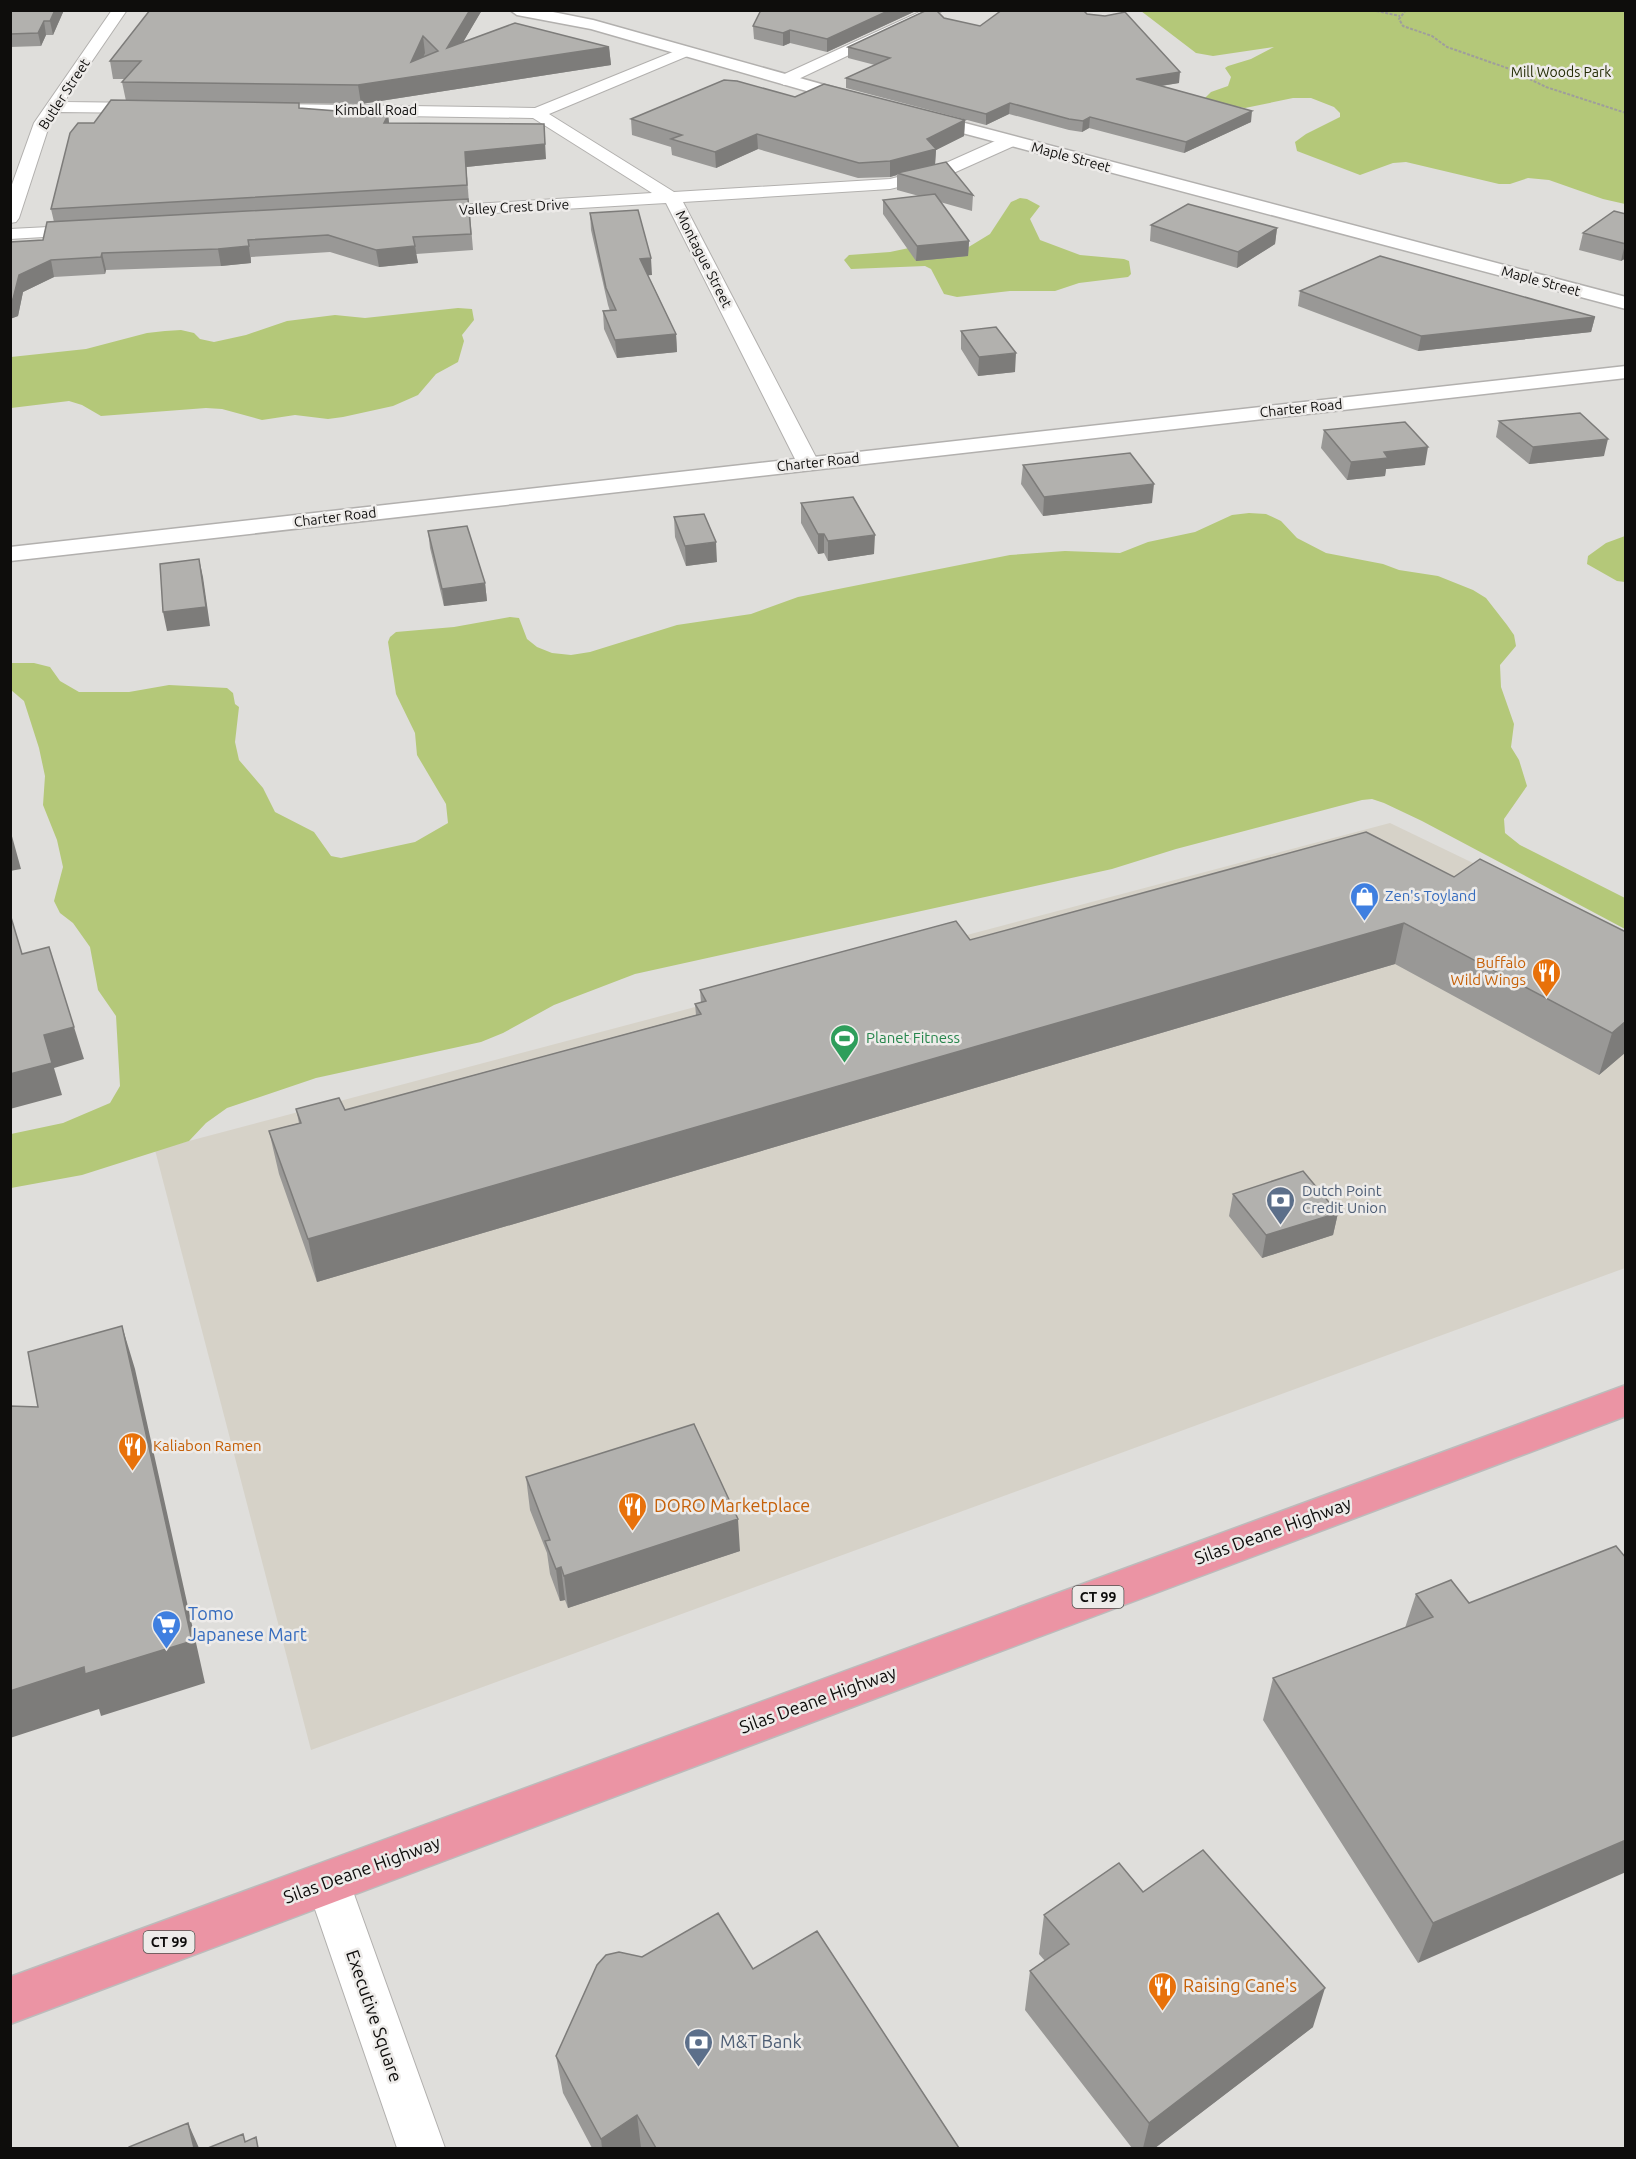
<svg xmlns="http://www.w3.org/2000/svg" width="1636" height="2159" font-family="Ubuntu,sans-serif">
  <rect width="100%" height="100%" fill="#dfdedb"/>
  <!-- built -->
  <path fill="#d6d2c8" d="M1390,823L1625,936V1268L311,1750L155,1150Z"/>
  <!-- green -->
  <path fill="#b4c879" d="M1141,11H1625V204L1603,199L1549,180L1528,178L1510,184H1499L1406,162L1393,163L1360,175L1297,151L1295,142L1306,134L1340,117V113L1334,107L1311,98H1293L1245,108L1203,100L1211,92L1228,86L1231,77L1225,68L1228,66L1251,59L1274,47L1213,56L1196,53Z
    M1020,198L1027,199L1040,206L1030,219L1040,240L1080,255L1124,259L1129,261L1131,274L1128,277L1079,283L1055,291H1010L957,297L944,294L931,269L925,266L851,269L844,260L849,255L890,252L909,248H967L990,234L1011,202Z
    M458,308L472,309L474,320L462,335L464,341L458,362L436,374L418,395L393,406L343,417L328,419L295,415L262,420L222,409L206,408L101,416L82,405L69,401L11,408V357L86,349L147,333L165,331L181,330L194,333L200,339L214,342L246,335L287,321L335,315L365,318Z
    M1249,513L1266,514L1281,521L1297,538L1326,553L1383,564L1399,570L1438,576L1473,590L1486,598L1507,625L1514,635L1516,646L1500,665L1501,687L1514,724L1511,747L1519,760L1527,786L1504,819L1505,833L1520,845L1625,898V929L1422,821L1384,803L1372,799L1362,800L1176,849L1112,869L635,974L554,1005L503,1033L481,1042L316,1078L227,1108L206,1123L189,1141L82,1175L11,1188V1134L63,1123L110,1103L120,1086L116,1016L98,990L90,947L73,923L60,913L54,901L63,867L57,840L43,805L45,776L39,748L24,701L11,690V663H34L50,667L60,681L79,692H129L169,685L227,688L233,693L235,704L239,707L235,742L239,760L263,788L275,812L314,832L331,856L341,858L415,842L448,823L446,804L417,755L415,733L396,694L388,642L390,637L396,632L454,627L510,617L519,618L527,639L537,647L552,653L571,655L590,652L677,625L751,614L798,597L1010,555L1065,551L1120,553L1148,542L1195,532L1232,515Z
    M1625,536V582L1617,581L1587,564L1588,556L1606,543Z"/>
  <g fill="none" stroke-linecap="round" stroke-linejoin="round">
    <defs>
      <path id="minor" d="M112,10H127L64,102L148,103L156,108L148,113L58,112L50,123L19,218L16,222L10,223V190L34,123Z
        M924,10H944L790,83L784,85L776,80L778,77Z
        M685,47L693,52L690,55L549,114L674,192L890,179L937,167L1004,137H1016L1018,141L1016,145L949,175L890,189L683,202L819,463L816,468L808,470L800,468L797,463L666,203L426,217L420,216L417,212L420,208L426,207L652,193L533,118L275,114L267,109L275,104L535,108Z
        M88,225L94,226L97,230L94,234L10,239V229Z
        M328,1862L344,1868L350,1883L445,2148H397L306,1883L312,1868Z"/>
      <path id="tertiary" d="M1626,366V378L10,561V547Z"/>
      <path id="secondary" d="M510,10H543L593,20L864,96L866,100L864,104H852L591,29L517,15Z
        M923,112L1626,297V309L917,121L914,117L917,113Z"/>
      <path id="primary" d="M1626,1385V1416L10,2024V1977Z"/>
    </defs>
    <!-- minor casing -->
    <use href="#minor" stroke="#b2b0ae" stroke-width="2"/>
    <!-- tertiary casing -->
    <use href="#tertiary" stroke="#b2b0ae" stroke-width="3"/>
    <!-- secondary casing -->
    <use href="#secondary" stroke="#b2b0ae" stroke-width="3"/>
    <!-- primary casing -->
    <use href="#primary" stroke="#bcbbbb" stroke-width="3"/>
    <!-- path -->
    <path stroke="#9f9e9c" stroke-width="2" stroke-dasharray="3 1.5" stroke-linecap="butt" d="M1372,10L1400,16
      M1406,10L1399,19L1403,26L1432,36L1447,47L1507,68L1546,87L1626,113"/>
    <!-- minor -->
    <use href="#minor" fill="#fff" fill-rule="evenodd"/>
    <!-- tertiary -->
    <use href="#tertiary" fill="#fff" fill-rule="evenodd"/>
    <!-- secondary -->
    <use href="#secondary" fill="#fff" fill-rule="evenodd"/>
    <!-- primary -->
    <use href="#primary" fill="#eb94a4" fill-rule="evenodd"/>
  </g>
  <!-- wall -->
  <path fill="#999896" d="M10,10H64L53,35H46L41,46L10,47Z
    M150,10H482L463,42L609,47L611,65L361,104L126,101L122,82L125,79H113L110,61Z
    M761,10H918L827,52L790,43L783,46L754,39L753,26Z
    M944,18L1179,83L1161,86L1251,122L1184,153L1089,128L1082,132L1069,130L1009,114L986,125L846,88V78L875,65L848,58V47Z
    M795,97L965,120L964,136L936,150L935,164L973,195L972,211L940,202L969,241L968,256L916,261L883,214V200L919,196L897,190V175L890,177L858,178L758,149L716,168L672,155L671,147L632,135L631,119Z
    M300,108L388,115L389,123L546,159L466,167L473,250L416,254L418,263L379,267L330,252L251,257V263L221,266L106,270L105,274L54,277L23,292L18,316L10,319V242L43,240L54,222L51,209L94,123Z
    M590,213L652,275H648L676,334L677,352L617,358L604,329L603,311H610L608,305L591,230Z
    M1626,214V258L1621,261L1579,250L1583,233Z
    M1151,225L1277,228L1275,244L1237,268L1150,241Z
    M1300,291L1595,317L1591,332L1418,351L1298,306Z
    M961,331L1015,372L978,376L961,349Z
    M1499,421L1604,456L1529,464L1496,437Z
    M1324,430L1425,465L1386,469L1385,476L1347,480L1321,448Z
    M1023,465L1152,503L1043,516L1021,484Z
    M801,503L874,554L828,561L824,553L818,554L801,523Z
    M674,517L717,562L686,566L675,537Z
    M428,531L485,583L487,601L444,606L430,548Z
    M1454,877L1626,932V1052L1599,1075L1395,964L317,1282L279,1174L269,1131L299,1123L296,1109L345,1110L696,1015L695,1004L701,1003L700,990L970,940Z
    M1233,1194L1338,1213L1333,1235L1262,1258L1229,1216Z
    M526,1477L740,1551L568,1608L565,1600L560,1601L550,1574L547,1553L530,1510Z
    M1616,1546L1418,1963L1263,1720L1273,1678L1405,1628L1416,1594L1469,1603Z
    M1143,1892L1313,2027L1155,2148H1132L1025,2010L1030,1971L1045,1961L1039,1954L1044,1915Z
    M642,1957L753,1969L959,2148H592L563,2093L556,2056Z"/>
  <!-- shaded-wall -->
  <path fill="#7d7c7a" d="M55,10H64L53,35L50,21Z
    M470,10H482L449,66L447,48Z
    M890,10H918L827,52V39Z
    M44,21L46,35L41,46L38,33Z
    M790,30V43L783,46V33Z
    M423,36L425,53L414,77L609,47L611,65L361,104L358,85L411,62Z
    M1180,72L1179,83L1135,90L1136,79Z
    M1010,103L1009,114L986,125V114Z
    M1252,111L1251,122L1184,153L1186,142Z
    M388,115L390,130L384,123Z
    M1090,117L1089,128L1082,132L1083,121Z
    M965,120L964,136L936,150L935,165L897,173V175L890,177V161L927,139Z
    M544,124L546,159L466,167L469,200L465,152Z
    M757,134L758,149L716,168L715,152Z
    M1277,228L1275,244L1237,268L1238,252Z
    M248,240L251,263L221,266L218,249Z
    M969,241L968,256L916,261L917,246Z
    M1625,244L1626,258L1621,261Z
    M415,246L418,263L379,267L376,250Z
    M102,253L106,270L105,274L101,257Z
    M651,258L652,275L641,276L640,259Z
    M51,260L54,277L23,292L18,316L10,319V300L19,275Z
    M1595,317L1591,332L1418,351L1421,336Z
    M676,334L677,352L617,358L615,340Z
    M1016,353L1015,372L978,376L979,357Z
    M1608,439L1604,456L1529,464L1533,447Z
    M1428,447L1425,465L1386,469L1385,476L1347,480L1351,462L1384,452Z
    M1154,484L1152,503L1043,516L1044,497Z
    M818,534H824V553L818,554Z
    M875,535L874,554L828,561V541Z
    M716,542L717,562L686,566L685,546Z
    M199,559L203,577L210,626L167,631L163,612Z
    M485,583L487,601L444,606L442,589Z
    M10,829L21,869L10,871Z
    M1404,923L1395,964L317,1282L308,1239Z
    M1626,1021V1052L1599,1075L1612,1033Z
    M74,1027L84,1059L54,1068L62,1095L10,1109V1074L44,1035Z
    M1338,1213L1333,1235L1262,1258L1266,1235Z
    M122,1326L135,1369L205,1683L101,1716L99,1709L10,1738V1691Z
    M738,1519L740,1551L568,1608L564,1576Z
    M561,1567L565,1600L560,1601L556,1569Z
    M1626,1840V1872L1418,1963L1433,1923Z
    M1325,1988L1313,2027L1155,2148H1143L1149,2123Z
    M637,2115L641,2148H602L601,2139Z
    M188,2123L199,2148H194Z"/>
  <!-- building -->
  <path fill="#b2b1ae" stroke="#7d7c7a" stroke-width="1.5" fill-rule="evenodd" d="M10,10H55L50,21H44L38,33L10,34Z
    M150,10H470L447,48L515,23L609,47L358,85L122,82L141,61H110ZM423,36L438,51L411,62Z
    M761,10H890L827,39L790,30L783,33L753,26Z
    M927,10H936L944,18L980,26L1002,10H1083L1087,14L1105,16L1125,12L1180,72L1136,79L1252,111L1186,142L1090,117L1083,121L1069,119L1010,103L986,114L846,78L890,58L848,47Z
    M724,80L737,81L795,97L824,84L965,120L927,139L936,149L890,161L859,163L757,134L715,152L671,139L682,135L631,119Z
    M111,100L299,103V108L388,115L384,123L544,124L545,144L465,152L467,185L51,209L70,133L78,123H94Z
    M946,162L973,195L897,173Z
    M935,194L969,241L917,246L883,200Z
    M468,199L471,234L413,237L415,246L376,250L328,235L248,240L249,246L218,249L102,253L101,257L51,260L19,275L13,299L10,300V242L43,240L47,222Z
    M1188,204L1277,228L1238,252L1151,225Z
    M638,210L651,258L640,259L676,334L615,340L603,311L616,310L606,288L590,213Z
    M1614,211L1626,214V244L1583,233Z
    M1380,256L1595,317L1421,336L1300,291Z
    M996,327L1016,353L979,357L961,331Z
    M1580,413L1608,439L1533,447L1499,421Z
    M1405,422L1428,447L1384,452L1388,458L1351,462L1324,430Z
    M1130,453L1154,484L1044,497L1023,465Z
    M853,497L875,535L828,541L824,534H818L801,503Z
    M704,514L716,542L685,546L674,517Z
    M467,526L485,583L442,589L428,531Z
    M199,559L206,607L163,612L160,564Z
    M1366,832L1454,877L1480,859L1626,932V1021L1612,1033L1404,923L308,1239L269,1131L301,1123L296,1109L339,1098L345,1110L701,1014L695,1004L706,1001L700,990L956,921L970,940Z
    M10,914L22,954L49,947L74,1027L44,1035L52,1063L10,1074Z
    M1303,1171L1338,1213L1266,1235L1233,1194Z
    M122,1326L192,1641L85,1674L84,1667L10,1691V1406L38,1407L28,1352Z
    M694,1424L738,1519L564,1576L561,1567L556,1569L545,1541L550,1540L526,1477Z
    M1616,1546L1626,1558V1840L1433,1923L1273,1678L1433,1617L1416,1594L1451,1580L1469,1603Z
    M1203,1850L1325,1988L1149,2123L1030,1971L1069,1944L1044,1915L1119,1863L1143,1892Z
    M718,1913L753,1969L817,1931L959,2148H656L637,2115L601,2139L556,2056L597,1965L606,1955L619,1952L642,1957Z
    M188,2123L194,2148H129V2147Z
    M243,2134L245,2142L256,2137L258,2148H208Z"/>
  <!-- icons -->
  <defs>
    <symbol id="shop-pin" viewBox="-11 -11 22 30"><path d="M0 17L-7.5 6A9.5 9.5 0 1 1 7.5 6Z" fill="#3f7fe0" stroke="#edebe9"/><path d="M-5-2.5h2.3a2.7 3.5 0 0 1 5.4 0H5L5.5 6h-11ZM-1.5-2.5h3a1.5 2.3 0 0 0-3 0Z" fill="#fff"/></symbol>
    <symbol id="restaurant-pin" viewBox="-11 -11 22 30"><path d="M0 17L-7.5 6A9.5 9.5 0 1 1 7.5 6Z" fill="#e8710a" stroke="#edebe9"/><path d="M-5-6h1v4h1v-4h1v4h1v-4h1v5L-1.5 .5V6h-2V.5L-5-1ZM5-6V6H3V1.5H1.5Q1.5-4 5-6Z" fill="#fff"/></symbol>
    <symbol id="stadium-pin" viewBox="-11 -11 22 30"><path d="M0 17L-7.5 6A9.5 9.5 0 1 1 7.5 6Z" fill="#2e9e5b" stroke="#edebe9"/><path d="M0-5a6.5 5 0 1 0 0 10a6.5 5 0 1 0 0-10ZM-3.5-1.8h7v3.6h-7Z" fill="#fff"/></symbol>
    <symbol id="bank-pin" viewBox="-11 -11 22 30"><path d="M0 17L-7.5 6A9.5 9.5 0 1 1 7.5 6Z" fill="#5c6f8a" stroke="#edebe9"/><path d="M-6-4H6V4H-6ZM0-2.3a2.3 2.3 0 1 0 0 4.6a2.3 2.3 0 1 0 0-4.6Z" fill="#fff"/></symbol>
    <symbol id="supermarket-pin" viewBox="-11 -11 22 30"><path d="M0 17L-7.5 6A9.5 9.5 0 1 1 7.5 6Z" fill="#3f7fe0" stroke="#edebe9"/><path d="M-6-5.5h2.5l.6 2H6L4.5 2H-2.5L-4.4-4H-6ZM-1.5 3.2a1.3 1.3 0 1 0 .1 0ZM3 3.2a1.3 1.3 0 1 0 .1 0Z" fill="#fff"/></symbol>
  </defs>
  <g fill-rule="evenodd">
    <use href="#shop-pin" x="1348" y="880" width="33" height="45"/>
    <use href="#restaurant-pin" x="1530" y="956" width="33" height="45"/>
    <use href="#stadium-pin" x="828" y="1022" width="33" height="45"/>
    <use href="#bank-pin" x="1264" y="1184" width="33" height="45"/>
    <use href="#restaurant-pin" x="116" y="1430" width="33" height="45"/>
    <use href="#restaurant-pin" x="616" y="1490" width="33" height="45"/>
    <use href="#supermarket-pin" x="150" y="1608" width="33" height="45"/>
    <use href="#restaurant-pin" x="1146" y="1970" width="33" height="45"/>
    <use href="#bank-pin" x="682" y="2026" width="33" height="45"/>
  </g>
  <g text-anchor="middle" stroke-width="5" stroke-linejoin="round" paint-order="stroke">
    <!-- far-park labels -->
    <g font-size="14" fill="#252d06" stroke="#edebe9">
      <text x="1561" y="77">Mill Woods Park</text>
    </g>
    <!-- far-street labels -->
    <g font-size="14" fill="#0e0d0c" stroke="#edebe9">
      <text transform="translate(64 94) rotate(-57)" y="5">Butler Street</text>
      <text x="376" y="115">Kimball Road</text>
      <text transform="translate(1071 157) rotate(15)" y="5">Maple Street</text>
      <text transform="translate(514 207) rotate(-3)" y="5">Valley Crest Drive</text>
      <text transform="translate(704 259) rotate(63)" y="5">Montague Street</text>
      <text transform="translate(1541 281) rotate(15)" y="5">Maple Street</text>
      <text transform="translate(1301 408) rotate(-6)" y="5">Charter Road</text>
      <text transform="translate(818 462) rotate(-6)" y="5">Charter Road</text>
      <text transform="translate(335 517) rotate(-7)" y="5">Charter Road</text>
    </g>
    <!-- shield labels -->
    <g fill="#edebe9" stroke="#51504e" stroke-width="1.5">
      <rect x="1072.5" y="1586" width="51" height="22" rx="4.5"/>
      <rect x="143.5" y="1931" width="51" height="22" rx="4.5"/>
    </g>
    <g font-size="14" font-weight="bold" fill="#0e0d0c">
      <text x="1098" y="1602">CT 99</text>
      <text x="169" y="1947">CT 99</text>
    </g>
    <!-- shop labels -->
    <g font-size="15" fill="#366cbe" stroke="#edebe9" text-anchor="start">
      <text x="1385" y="901">Zen's Toyland</text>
    </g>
    <!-- food labels -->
    <g font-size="15" fill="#c56008" stroke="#edebe9" text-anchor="end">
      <text x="1526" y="968">Buffalo<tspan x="1526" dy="17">Wild Wings</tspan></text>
      <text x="153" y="1451" text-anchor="start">Kaliabon Ramen</text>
    </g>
    <!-- leisure labels -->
    <g font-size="15" fill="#27864d" stroke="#edebe9" text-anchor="start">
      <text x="866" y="1043">Planet Fitness</text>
    </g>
    <!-- service labels -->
    <g font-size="15" fill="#4e5e75" stroke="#edebe9" text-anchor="start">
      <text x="1302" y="1196">Dutch Point<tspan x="1302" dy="17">Credit Union</tspan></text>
    </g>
    <!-- near-food labels -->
    <g font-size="18" fill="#c56008" stroke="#edebe9" text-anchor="start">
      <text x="654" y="1512">DORO Marketplace</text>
      <text x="1183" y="1992">Raising Cane's</text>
    </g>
    <!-- near-street labels -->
    <g font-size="18" fill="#0e0d0c" stroke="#edebe9">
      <text transform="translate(1273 1531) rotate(-20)" y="6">Silas Deane Highway</text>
      <text transform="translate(818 1700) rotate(-20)" y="6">Silas Deane Highway</text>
      <text transform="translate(362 1870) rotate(-20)" y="6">Silas Deane Highway</text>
      <text transform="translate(374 2016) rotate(71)" y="6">Executive Square</text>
    </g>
    <!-- near-shop labels -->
    <g font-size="18" fill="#366cbe" stroke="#edebe9" text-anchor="start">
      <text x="188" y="1620">Tomo<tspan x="188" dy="21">Japanese Mart</tspan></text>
    </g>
    <!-- near-service labels -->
    <g font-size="18" fill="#4e5e75" stroke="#edebe9" text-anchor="start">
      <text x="720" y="2048">M&amp;T Bank</text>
    </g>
  </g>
  <!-- border -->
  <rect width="1636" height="2159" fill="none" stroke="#0e0d0c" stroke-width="24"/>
</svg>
